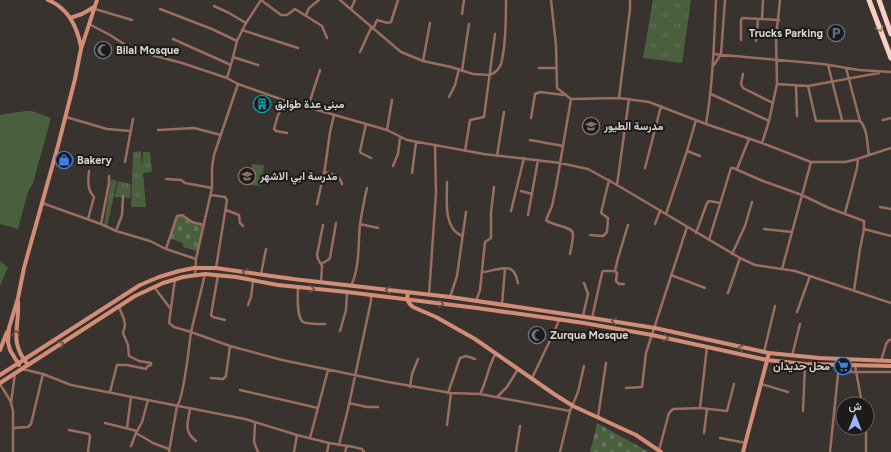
<svg xmlns="http://www.w3.org/2000/svg" width="891" height="452" font-family="Figtree,Vazirmatn,sans-serif">
  <defs>
    <pattern id="cemetery-stones" width="16" height="16" patternUnits="userSpaceOnUse"><rect width="16" height="16" fill="#495f3d"/><path d="M2 7V4a2 2 0 0 1 4 0v3zM10 15v-3a2 2 0 0 1 4 0v3z" fill="#627558"/></pattern>
    <pattern id="park-tufts" width="24" height="20" patternUnits="userSpaceOnUse"><rect width="24" height="20" fill="#495f3d"/><path d="M3 7l-1-3M5 7V3M7 7l1-3M15 17l-1-3M17 17v-4M19 17l1-3" fill="none" stroke="#627558"/></pattern>
  </defs>
  <rect width="100%" height="100%" fill="#38332f"/>
  <!-- green -->
  <path fill="#495f3d" d="M25,111H32L51,118L33,183L28,192L18,229L0,224V115Z
    M252,164L264,165L262,186L250,185Z
    M0,261L8,267L0,286Z"/>
  <!-- cemetery -->
  <path fill="url(#cemetery-stones)" d="M182,215L193,222L204,225L197,251L183,247V243L169,238L177,217Z
    M597,423L649,452H590Z"/>
  <!-- park -->
  <path fill="url(#park-tufts)" d="M653,0H691L682,63L643,58Z
    M141,151L142,167L143,152H150L152,172L143,173L146,207H131L133,152Z
    M111,179L117,181L107,227L104,225Z
    M118,181L131,184L130,198L115,197Z"/>
  <g fill="none" stroke-linecap="round" stroke-linejoin="round">
    <!-- street -->
    <path stroke="#9a6d5f" stroke-width="2.5" d="M261,0L281,15H287L295,9L322,26L327,38
      M340,0L401,52L423,61L451,67L473,74L490,75C495,73 499,69 501,64C506,47 506,18 506,0
      M551,0L556,45L557,88L571,99
      M214,6L229,13L246,23
      M95,9L132,20
      M160,9L212,29L237,41
      M351,9L355,0
      M462,14L464,0
      M306,15L309,8L319,0
      M762,19L763,0
      M89,24L110,35L133,50L182,63L227,78L238,84L286,101L387,130L407,140L484,154L560,163L588,169L617,185L740,258L755,265L795,271L891,303
      M373,29L377,20L388,23L391,22L398,0
      M242,30L298,48
      M173,39L231,65
      M741,40V20L742,18L779,20
      M756,41L758,19
      M360,52L371,28
      M713,54L823,64L859,70L891,72
      M233,57L258,65
      M423,61L430,23
      M714,65L721,54L725,0
      M828,65L842,120
      M539,68H556
      M846,68L860,121
      M462,71L469,24
      M743,74L741,84L743,88L773,103
      M227,78L232,61L237,41L246,23L261,0
      M777,84L808,86L879,73
      M796,85L797,116
      M808,86L816,121H860C868,129 867,145 869,155
      M711,94L769,121L762,143
      M449,97L455,85L459,69
      M619,98L630,9V0
      M286,101L278,115L274,129L276,131L287,133
      M308,107L320,70
      M66,117L107,129L130,131
      M531,118L535,94L540,92L564,95
      M696,120L687,151L700,156
      M883,120L891,118
      M769,121L777,84L776,37L780,0
      M366,124L360,151L361,153L371,158
      M706,124C713,83 714,42 716,0
      M158,130L194,128L221,135
      M387,130L392,100
      M530,140L563,146
      M465,151L470,120L484,117L495,34
      M497,156L504,112
      M125,162L133,119
      M393,166L398,154L400,138
      M645,168L661,106
      M737,169L749,139
      M324,172C332,174 340,175 342,184
      M412,173L416,142
      M166,179L181,180L185,183L212,188
      M447,182C447,199 443,228 462,236
      M617,185L629,99
      M521,191L532,194
      M211,195L225,197L227,200L216,268
      M42,203L101,224L116,231L150,241L166,249L196,259L195,275
      M317,204L325,168L330,132L334,115
      M880,207L891,209
      M226,210L239,215L240,223L243,226
      M511,211L524,158
      M845,213L857,168L858,159
      M666,214L687,151
      M528,215L538,160
      M88,219L94,197C87,189 88,181 89,171
      M101,224L109,183V176
      M360,224L378,228
      M655,224L660,211
      M764,229L792,232
      M864,229L891,236
      M116,231L122,215L123,196
      M696,233L707,203L709,201L720,203
      M590,235L603,236L607,232L608,218L601,213L609,180
      M709,240L731,168H733L763,181L802,195L829,208L864,221V229L860,249L854,291
      M166,249L177,216L182,215L192,222L204,225
      M570,254C571,248 573,241 573,234C573,226 552,226 546,220L552,206L556,187L571,99L619,98L649,102L706,124L762,143L811,162H845L854,160L891,148
      M732,254L745,226L752,202
      M196,259L212,188V168L214,155L238,84
      M321,264L328,260L330,258L336,223
      M782,269L811,162
      M615,271L617,273L616,281L619,284H624
      M483,272C490,272 507,264 513,271C516,274 517,279 518,283
      M205,274L191,332L230,346L282,360L388,382L451,393L480,394L570,411
      M261,274L266,249
      M218,275L211,315L213,317L225,320
      M671,275L705,288
      M321,282L322,266L318,259L317,255L323,225
      M351,286C360,267 358,244 360,224C362,212 364,200 367,188
      M154,287L170,308
      M298,287C298,295 296,316 303,322C306,324 321,324 325,324
      M728,293L740,258
      M429,295L436,193L435,146
      M450,297L457,276L466,212
      M476,301L480,290L485,242L491,238V213L494,187
      M502,304L505,269
      M248,305L251,297L253,281
      M797,312L810,276
      M583,316L588,294L584,283
      M592,318L602,273L603,271H615L618,258L628,225
      M340,331L346,310L347,292
      M764,352L775,306
      M792,356L800,324
      M881,361L886,344L889,340H891
      M855,365L862,404
      M22,369L43,374L71,385L245,419L297,435L329,443L354,447L362,449L364,452
      M839,372H891
      M211,378L223,379L226,376L230,346
      M532,378L555,330L559,320
      M0,384L11,402
      M761,384L788,392
      M410,387L412,374L418,359
      M626,388L642,387L646,353L687,227
      M240,390L318,408
      M110,392L117,365H127L146,369L148,366L151,365V363L139,361L129,356L128,345L123,333L125,325L124,319L119,307
      M448,393L460,358L466,356L475,359
      M480,394C487,381 488,366 496,353
      M497,397L507,387L518,369
      M349,403L367,407H378
      M700,408L707,347
      M190,409C188,422 183,431 196,441
      M803,411L805,364
      M598,417L606,363
      M105,423L137,431
      M255,423L254,442L258,452
      M447,425L451,393
      M13,428L28,427L31,424L43,374
      M127,428L131,397
      M69,430L89,434L90,436L88,452
      M136,433L153,443L169,449
      M704,433L707,409
      M310,438L328,370
      M720,438L746,443
      M339,445L348,409L371,301V295
      M131,446L136,433L142,422L148,400
      M659,450L669,413L673,409L700,408L727,411L734,384
      M13,452V411L11,403L15,373
      M169,452L177,406C184,398 189,346 191,332L174,327L169,323L175,279
      M294,452L297,435
      M327,452L329,443
      M345,452L347,446
      M516,452L520,426
      M560,452L570,411L578,392L584,366
      M830,452L839,365
      M866,452V428"/>
    <!-- secondary -->
    <path stroke="#d38c76" stroke-width="4" d="M48,0C68,8 77,26 81,47
      M70,18L82,14L94,7
      M408,292L407,299L409,303L413,307L436,317L475,339L554,394L573,406L636,435L661,452
      M18,301C20,328 8,340 28,365
      M0,350L7,332
      M19,365L10,350L8,342L9,328L18,298L24,268L59,142L75,79L81,49L97,0
      M0,375L140,285L159,277L179,271L194,268H216L293,279L450,297L592,318L655,328L769,353L819,358L891,361
      M0,383L135,296L163,283L183,277L205,274L236,277L278,285L347,292L477,308L584,323L652,335L767,360L805,364L891,366
      M743,452L769,353"/>
    <!-- highway -->
    <path stroke="#fccec1" stroke-width="5" d="M869,0L891,58
      M879,0L891,34"/>
  </g>
  <!-- one-way arrows -->
  <defs><path id="oneway-chevron" d="M-2-3.5L2.5 0L-2 3.5" fill="none" stroke-width="1.6" stroke-linecap="round" stroke-linejoin="round"/></defs>
  <use stroke="#987d75" href="#oneway-chevron" transform="translate(880 29) rotate(70)"/>
  <g stroke="#6f4e43">
    <use href="#oneway-chevron" transform="translate(245 272) rotate(-169)"/>
    <use href="#oneway-chevron" transform="translate(312 289) rotate(6)"/>
    <use href="#oneway-chevron" transform="translate(388 290) rotate(-173)"/>
    <use href="#oneway-chevron" transform="translate(441 304) rotate(8)"/>
    <use href="#oneway-chevron" transform="translate(614 321) rotate(-171)"/>
    <use href="#oneway-chevron" transform="translate(16 333) rotate(-89)"/>
    <use href="#oneway-chevron" transform="translate(666 338) rotate(11)"/>
    <use href="#oneway-chevron" transform="translate(61 344) rotate(-33)"/>
    <use href="#oneway-chevron" transform="translate(741 348) rotate(-168)"/>
  </g>
  <!-- icons -->
  <defs>
    <symbol id="parking-ring" viewBox="-11 -11 22 22"><circle r="9.5" fill="#1d1b19" stroke="#5c6f8a" stroke-width="1.5"/><path d="M-3.5-5.5H1a3.5 3.5 0 0 1 0 7H-1V5.5H-3.5ZM-1-3.4V-.6H.8a1.4 1.4 0 0 0 0-2.8Z" fill="#5c6f8a"/></symbol>
    <symbol id="mosque-ring" viewBox="-11 -11 22 22"><circle r="9.5" fill="#1d1b19" stroke="#6b7280" stroke-width="1.5"/><path d="M3.5-4.9A6 6 0 1 0 3.5 4.9A5 5 0 1 1 3.5-4.9Z" fill="#6b7280"/></symbol>
    <symbol id="building-ring" viewBox="-11 -11 22 22"><circle r="9.5" fill="#1d1b19" stroke="#0f9aa8" stroke-width="1.5"/><path d="M-4-6H4V6H1V3H-1V6H-4ZM-2.5-4.3h1.7v1.8h-1.7ZM.8-4.3h1.7v1.8H.8ZM-2.5-1h1.7V.8h-1.7ZM.8-1h1.7V.8H.8Z" fill="#0f9aa8"/></symbol>
    <symbol id="school-ring" viewBox="-11 -11 22 22"><circle r="9.5" fill="#1d1b19" stroke="#8d6e63" stroke-width="1.5"/><path d="M0-5L7-2L0 1L-7-2ZM-4 1L0 2.5L4 1V4Q0 6-4 4Z" fill="#8d6e63"/></symbol>
    <symbol id="shop-ring" viewBox="-11 -11 22 22"><circle r="9.5" fill="#1d1b19" stroke="#3f7fe0" stroke-width="1.5"/><path d="M-5-2.5h2.3a2.7 3.5 0 0 1 5.4 0H5L5.5 6h-11ZM-1.5-2.5h3a1.5 2.3 0 0 0-3 0Z" fill="#3f7fe0"/></symbol>
    <symbol id="supermarket-ring" viewBox="-11 -11 22 22"><circle r="9.5" fill="#1d1b19" stroke="#3f7fe0" stroke-width="1.5"/><path d="M-6-5.5h2.5l.6 2H6L4.5 2H-2.5L-4.4-4H-6ZM-1.5 3.2a1.3 1.3 0 1 0 .1 0ZM3 3.2a1.3 1.3 0 1 0 .1 0Z" fill="#3f7fe0"/></symbol>
  </defs>
  <g fill-rule="evenodd">
    <use href="#parking-ring" x="826" y="23" width="20" height="20"/>
    <use href="#mosque-ring" x="93" y="40" width="20" height="20"/>
    <use href="#building-ring" x="252" y="94" width="20" height="20"/>
    <use href="#school-ring" x="581" y="116" width="20" height="20"/>
    <use href="#shop-ring" x="54" y="150" width="20" height="20"/>
    <use href="#school-ring" x="237" y="166" width="20" height="20"/>
    <use href="#mosque-ring" x="527" y="325" width="20" height="20"/>
    <use href="#supermarket-ring" x="833" y="356" width="20" height="20"/>
  </g>
  <g text-anchor="middle" stroke-width="4" stroke-linejoin="round" paint-order="stroke">
    <!-- poi labels -->
    <g font-size="11" font-weight="bold" fill="#d6d3d0" stroke="#1d1b19" text-anchor="start">
      <text x="823" y="37" text-anchor="end">Trucks Parking</text>
      <text x="116" y="54">Bilal Mosque</text>
      <text x="275" y="108">مبنى عدة طوابق</text>
      <text x="604" y="130">مدرسة الطيور</text>
      <text x="77" y="164">Bakery</text>
      <text x="260" y="180">مدرسة ابي الاشهر</text>
      <text x="550" y="339">Zurqua Mosque</text>
      <text x="830" y="370" text-anchor="end">محل حديدان</text>
    </g>
  </g>
  <!-- north arrow -->
  <g transform="translate(855 416)"><circle r="19" fill="#1d1b19" stroke="#676562"/>
  <path d="M0-3L7 15L0 10L-7 15Z" fill="#a3b2fd"/>
  <text y="-6" font-size="11" font-weight="bold" text-anchor="middle" fill="#d6d3d0">ش</text>
  </g>
</svg>
